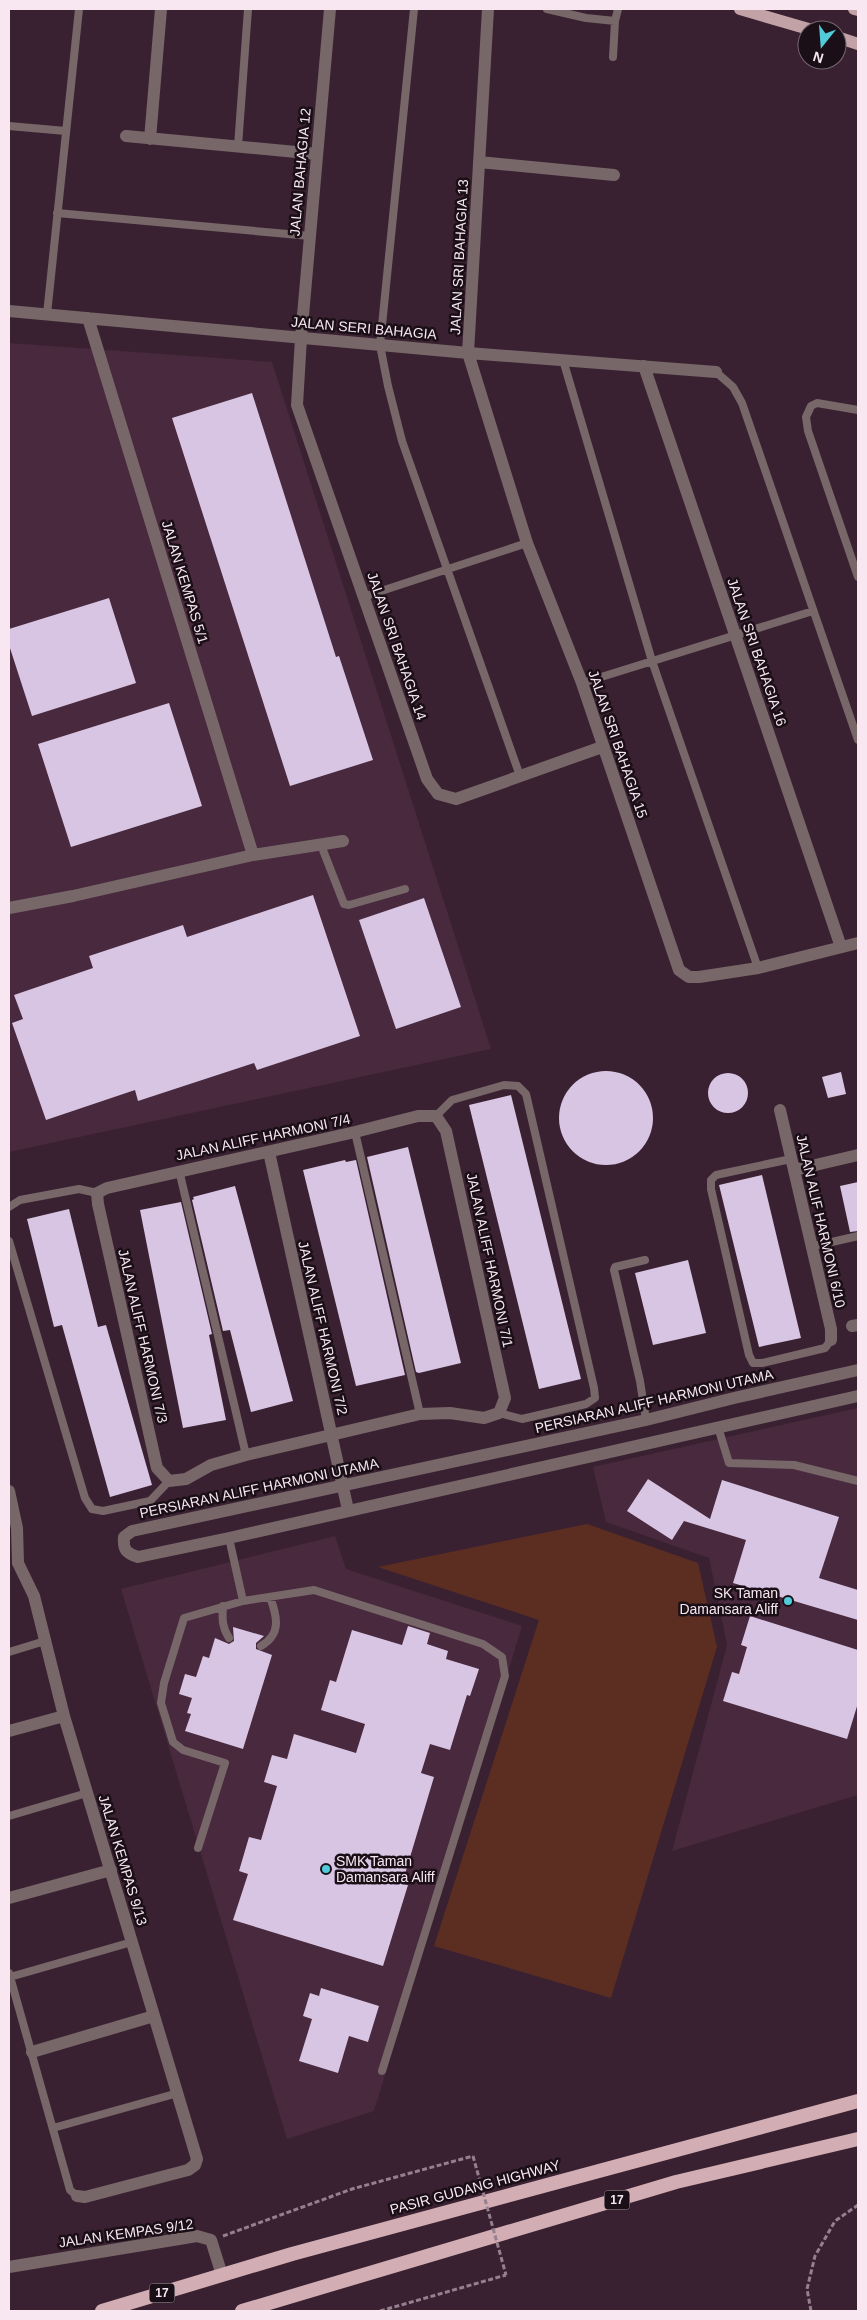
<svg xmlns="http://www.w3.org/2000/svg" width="867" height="2320" font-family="Helvetica,sans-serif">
  <rect width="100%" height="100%" fill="#3a2131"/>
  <!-- built -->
  <path fill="#48293d" d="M9,343L272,362L491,1049L9,1152Z
    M858,1408V1795L672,1851L727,1645L709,1558L606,1522L593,1467Z
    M335,1536L346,1569L522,1626L374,2111L287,2139L121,1589Z"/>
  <!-- green -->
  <path fill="#5c2e22" d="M587,1524L698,1563L717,1647L611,1998L434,1946L539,1620L378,1567Z"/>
  <!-- building -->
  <path fill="#d8c5e3" d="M252,393L336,657L339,656L373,760L290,786L172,418Z
    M109,598L136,683L32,716L9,645V629Z
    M169,703L202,806L71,847L38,744Z
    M313,895L360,1036L257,1070L254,1063L138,1101L135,1090L46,1120L12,1023L23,1019L14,995L93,968L89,956L183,925L187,937Z
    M424,898L461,1007L396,1029L359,920Z
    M559 1118a47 47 0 1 1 94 0a47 47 0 1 1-94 0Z
    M841,1072L846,1094L828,1098L822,1077Z
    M708 1093a20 20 0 1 1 40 0a20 20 0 1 1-40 0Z
    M511,1095L581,1379L539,1389L469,1105Z
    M408,1147L461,1363L419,1373L416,1372L367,1157Z
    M345,1160L346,1162L356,1160L405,1375L356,1386L303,1170Z
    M762,1175L801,1338L759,1347L719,1185Z
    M858,1182V1231L850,1232L840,1186Z
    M235,1186L293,1401L251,1412L230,1330L223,1331L192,1200L194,1199L193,1197Z
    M181,1202L212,1334L209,1335L226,1420L183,1428L140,1210Z
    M69,1209L98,1327L106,1325L152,1485L110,1497L62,1325L54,1327L27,1219Z
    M688,1260L706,1333L653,1345L635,1273Z
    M648,1479L710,1519L722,1480L839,1517L819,1578L858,1590V1620L733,1583L746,1540L684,1521L672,1540L627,1511Z
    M750,1616L858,1650V1703L847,1739L723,1701L732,1672L739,1674L747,1647L741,1645Z
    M408,1626L430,1633L427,1644L448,1651L446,1659L479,1669L470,1696L467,1695L450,1750L430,1744L421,1773L434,1777L402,1884L408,1885L383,1966L233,1920L248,1874L239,1871L249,1837L261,1840L277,1786L264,1782L272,1755L287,1759L294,1734L356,1753L365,1724L321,1710L330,1680L336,1682L352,1630L402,1645Z
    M233,1627L264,1636L256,1643V1649L272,1655L243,1749L185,1731L191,1714L187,1713L192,1698L179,1694L185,1674L196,1677L203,1656L209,1658L215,1638L229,1644L234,1641Z
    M321,1988L379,2006L368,2042L349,2036L338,2073L299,2061L312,2019L303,2016L310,1993L319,1996Z"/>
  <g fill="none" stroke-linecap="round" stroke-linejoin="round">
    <!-- path -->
    <path stroke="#95808d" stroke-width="3" stroke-dasharray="5 2.5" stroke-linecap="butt" d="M223,2236L352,2189L473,2156
      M380,2311L506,2275
      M811,2311L807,2289L815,2256L835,2221L858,2205"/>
    <!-- service -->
    <path stroke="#776769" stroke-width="8" d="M414,9L380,345L388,386L402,441L520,776
      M547,9L586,18L615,21L613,57
      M615,21L618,9
      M9,126L66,131
      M238,146L248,9
      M57,213L310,236
      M47,314L79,9
      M563,360L652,661L758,968
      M716,372L733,387L742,403L858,740
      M858,410L817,403L811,406L806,417L808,431L858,577
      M363,597L527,543
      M582,683L813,611
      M321,845L344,904L349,905L405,889
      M436,1116L452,1100L504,1085L518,1086L526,1094L594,1388L595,1398L586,1404L522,1419L499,1413
      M355,1132L420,1414
      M791,1159L716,1175L711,1180V1189L749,1355L753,1363H762L825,1348L831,1340
      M179,1170L246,1455
      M9,1207L20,1200L79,1189L97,1193
      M9,1241L85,1498L92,1509L103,1511L150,1501L169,1481
      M810,1247L858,1236
      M645,1260L615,1267L614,1270L640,1381L646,1420
      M718,1427L729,1463L794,1465L858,1481
      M229,1538L243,1601
      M223,1606C222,1619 222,1627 229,1638
      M261,1646C282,1634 277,1616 270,1597
      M9,1652L45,1641
      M9,1816L87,1793
      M198,1848L225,1763L183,1750L173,1742L161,1703L164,1683L184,1618L243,1601L314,1590L483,1644L502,1657L505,1676L382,2071
      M9,1973L70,2190L77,2196
      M10,1977L132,1942
      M53,2128L178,2093"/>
    <!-- minor -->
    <path stroke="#776769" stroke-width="12" d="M330,9L301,338L297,405L427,779L438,794L456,799L602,747
      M488,9L468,353L527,543L582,683L679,970L689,977H699L758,968L858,943
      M126,136L317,154
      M150,139L161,9
      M479,162L614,175
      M9,311L468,353L716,372
      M88,318L253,855
      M644,366L841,947
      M9,908L73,896L253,855L343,841
      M780,1110L831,1329V1340
      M418,1116H436L446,1131L505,1398L499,1413L484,1418L450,1413L420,1414L246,1455L211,1465L186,1479L169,1481L157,1468L98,1204L97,1193L107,1188L355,1132Z
      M269,1152L348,1510
      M794,1170L858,1155
      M852,1326L858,1325
      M9,1491L17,1528L18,1563L34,1596L64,1716L197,2159L195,2165L188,2170L85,2197L77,2196
      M9,1731L64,1716
      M9,1898L111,1870
      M32,2052L154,2016
      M9,2267L197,2236L211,2240L222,2275"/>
    <!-- tertiary -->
    <path stroke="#776769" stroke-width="12" d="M858,1370L734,1398L646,1420L132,1531L124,1537C123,1550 126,1553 138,1557L229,1538L858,1396"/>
    <!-- primary -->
    <path stroke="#c3a2a7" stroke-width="12" d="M740,9L812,30
      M854,9L858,10
      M837,37L858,44"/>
    <!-- trunk -->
    <path stroke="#d2aeb4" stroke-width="14" d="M102,2311L292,2254L858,2101
      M242,2311L676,2182L858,2139"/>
    <!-- path-bridge -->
    <path stroke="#95808d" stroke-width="3" stroke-dasharray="5 2.5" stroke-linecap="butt" d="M473,2156L506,2275"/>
  </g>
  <!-- markers -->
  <g fill="#52cbd9" stroke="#1a0f16" stroke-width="2">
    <circle cx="788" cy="1601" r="5"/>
    <circle cx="326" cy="1869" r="5"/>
  </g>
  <g text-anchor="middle" stroke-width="5" stroke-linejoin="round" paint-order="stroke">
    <!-- shield labels -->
    <g fill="#1a0f16" stroke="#b5a6af" stroke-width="1">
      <rect x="604.5" y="2190.5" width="25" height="19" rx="4"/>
      <rect x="149.5" y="2283.5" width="25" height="19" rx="4"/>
    </g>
    <g font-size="12" font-weight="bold" fill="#f8e7f1">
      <text x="617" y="2204">17</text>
      <text x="162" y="2297">17</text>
    </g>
    <!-- street labels -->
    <g font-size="14" fill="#f8e7f1" stroke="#1a0f16">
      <text transform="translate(300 172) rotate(-85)" y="5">JALAN BAHAGIA 12</text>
      <text transform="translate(459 257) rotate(-87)" y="5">JALAN SRI BAHAGIA 13</text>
      <text transform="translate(364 328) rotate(5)" y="5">JALAN SERI BAHAGIA</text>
      <text transform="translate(185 582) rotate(73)" y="5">JALAN KEMPAS 5/1</text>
      <text transform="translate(397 646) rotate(71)" y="5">JALAN SRI BAHAGIA 14</text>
      <text transform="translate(757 652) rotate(71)" y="5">JALAN SRI BAHAGIA 16</text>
      <text transform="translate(618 744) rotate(71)" y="5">JALAN SRI BAHAGIA 15</text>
      <text transform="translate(263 1137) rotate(-12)" y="5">JALAN ALIFF HARMONI 7/4</text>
      <text transform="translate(821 1221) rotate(77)" y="5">JALAN ALIF HARMONI 6/10</text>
      <text transform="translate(490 1260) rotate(78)" y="5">JALAN ALIFF HARMONI 7/1</text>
      <text transform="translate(323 1328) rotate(77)" y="5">JALAN ALIFF HARMONI 7/2</text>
      <text transform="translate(143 1336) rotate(77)" y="5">JALAN ALIFF HARMONI 7/3</text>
      <text transform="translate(654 1401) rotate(-13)" y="5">PERSIARAN ALIFF HARMONI UTAMA</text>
      <text transform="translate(259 1488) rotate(-12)" y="5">PERSIARAN ALIFF HARMONI UTAMA</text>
      <text transform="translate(123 1860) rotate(73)" y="5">JALAN KEMPAS 9/13</text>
      <text transform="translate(475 2187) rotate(-15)" y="5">PASIR GUDANG HIGHWAY</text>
      <text transform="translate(126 2233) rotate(-8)" y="5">JALAN KEMPAS 9/12</text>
    </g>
    <!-- poi labels -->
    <g font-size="14" fill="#f8e7f1" stroke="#1a0f16" text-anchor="end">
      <text x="778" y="1598">SK Taman<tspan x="778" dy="16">Damansara Aliff</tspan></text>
      <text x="336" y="1866" text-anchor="start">SMK Taman<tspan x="336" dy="16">Damansara Aliff</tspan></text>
    </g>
  </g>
  <!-- border -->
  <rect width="867" height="2320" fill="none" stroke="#f8e7f1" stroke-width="20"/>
  <!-- north arrow -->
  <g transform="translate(822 45) rotate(197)"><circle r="24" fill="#1a0f16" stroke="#73656e"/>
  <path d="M0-4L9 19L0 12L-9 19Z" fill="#52cbd9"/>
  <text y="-8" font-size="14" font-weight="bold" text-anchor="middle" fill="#f8e7f1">N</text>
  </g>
</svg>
